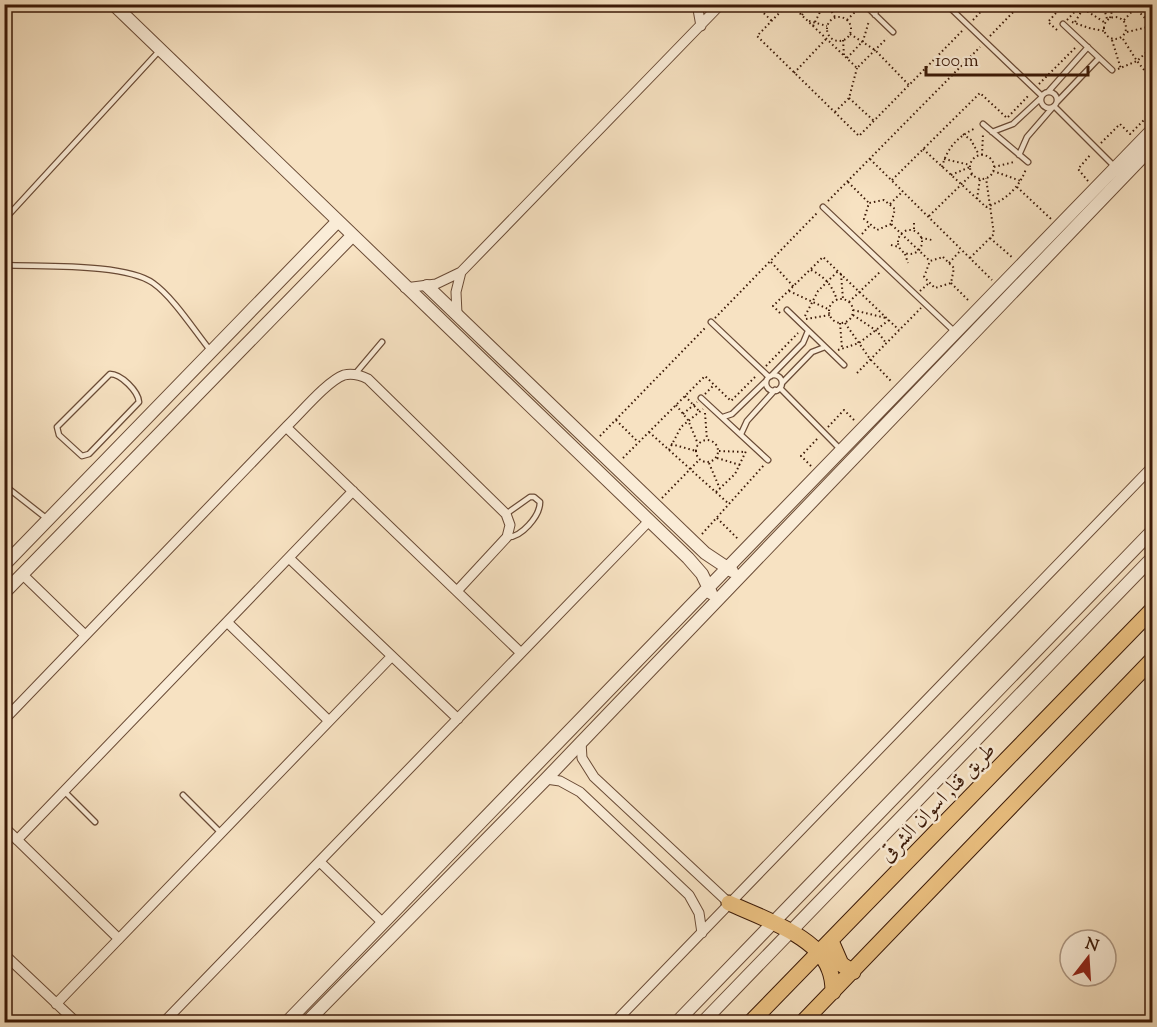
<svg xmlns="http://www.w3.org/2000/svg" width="1157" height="1027" font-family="'Sorts Mill Goudy',Amiri,serif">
  <rect width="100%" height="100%" fill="#f7e2c2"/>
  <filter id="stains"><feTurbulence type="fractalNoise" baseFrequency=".00333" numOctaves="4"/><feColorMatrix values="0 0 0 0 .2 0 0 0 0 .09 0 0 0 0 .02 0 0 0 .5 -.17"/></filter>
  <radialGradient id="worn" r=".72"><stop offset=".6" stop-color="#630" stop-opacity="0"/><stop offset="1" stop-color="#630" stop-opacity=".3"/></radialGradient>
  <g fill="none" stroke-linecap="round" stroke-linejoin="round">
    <defs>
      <path id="service" d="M864,4L893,32
        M946,4L1042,96
        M875,15L877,4
        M1063,24L1112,70
        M1041 100a8 8 0 1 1 16 0a8 8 0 1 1-16 0Z
        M1048,92L1088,47
        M1057,102L1099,58
        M1054,106L1114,166
        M983,124L1028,162
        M992,132L1013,124L1041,98
        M1019,155L1027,137L1053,107
        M823,207L955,332
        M4,220L160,50
        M4,265C41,267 125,263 153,283C173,297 194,330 210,350
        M787,310L844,365
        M711,322L769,377
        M110,374C121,374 138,391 139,402L89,454L82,456L59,435L57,427Z
        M355,374L382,342
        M766 383a8 8 0 1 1 16 0a8 8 0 1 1-16 0Z
        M771,376L803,343L808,331
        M782,383L812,352L825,347
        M780,388L841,450
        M701,398L768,460
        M723,417L732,414L766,381
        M741,434L747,421L775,390
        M4,485L46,518
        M506,514L530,497H534L540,502C540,516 521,538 507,537
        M64,791L95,822
        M183,795L221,833"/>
      <path id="minor" d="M697,4L701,26
        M405,288L436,284L461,272L721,4
        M457,314L456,292L461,272
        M286,427L521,653
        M289,558L458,719
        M22,574L85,635
        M227,622L329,721
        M4,720L286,427C300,414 327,381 344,375C353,373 360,375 368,379L506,514L510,525L507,537L457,591
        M581,742L582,758L594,777L729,903
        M546,779L560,781L580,792L689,895L699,913L702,933
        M4,827L119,939
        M17,840L353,491
        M320,862L383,923
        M4,954L76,1022
        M56,1004L392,656
        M164,1022L649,521
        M615,1022L1152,467"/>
      <path id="tertiary" d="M113,4L688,558L702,574L711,593
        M427,286L705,553L732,571
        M4,565L337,222
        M4,593L352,236
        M287,1022L1152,130
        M307,1022L546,779L1152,147
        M677,1022L1152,531
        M703,1022L1152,558"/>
      <path id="primary" d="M729,903C760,917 817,936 829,969C832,976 833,984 833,992
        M831,941L841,964L853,972
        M751,1022L1152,610
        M803,1022L1152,660"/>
    </defs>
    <!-- service casing -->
    <use href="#service" stroke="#6a4b36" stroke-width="7"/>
    <!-- minor casing -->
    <use href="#minor" stroke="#6a4b36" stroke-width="11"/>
    <!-- tertiary casing -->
    <use href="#tertiary" stroke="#6a4b36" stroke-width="14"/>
    <!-- primary casing -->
    <use href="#primary" stroke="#3b1907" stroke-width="17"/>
    <!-- path -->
    <path stroke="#3b1907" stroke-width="2" stroke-dasharray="1.5 3" stroke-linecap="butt" d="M754,4L772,21
      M788,4L757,36L859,136L963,30
      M790,4L857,68L887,38
      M827,4L835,17
      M1076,4L1104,22
      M1103,4L1107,19
      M1131,4L1152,25
      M802,15L810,4
      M1104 28a11 11 0 1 1 22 0a11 11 0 1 1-22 0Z
      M827 29a12 12 0 1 1 24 0a12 12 0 1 1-24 0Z
      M1110,18L1114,4
      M847,20L858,9
      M973,20L988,4
      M1067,20L1080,6
      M1124,20L1139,4
      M809,21L827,26
      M1072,22L1089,28L1104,31
      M1075,22L1086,4
      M813,26L821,10L836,4
      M1057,30L1048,22L1064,4
      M1127,32L1152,26
      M850,34L875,50L909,85
      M990,36L1021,4
      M1123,39L1137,61L1152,80
      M843,40L844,55
      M1112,40L1121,69
      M847,58L863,41L869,21
      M1118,69L1137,61L1152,47
      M794,73L827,38
      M1039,84L1077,46
      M849,98L874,121
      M835,112L849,98L857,68
      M963,134L971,140L979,155
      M1101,143L1120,124L1130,134L1152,112
      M923,149L986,207C1005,201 1019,188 1026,169
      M982,155L983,134
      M970 167a12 12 0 1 1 24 0a12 12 0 1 1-24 0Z
      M870,159L992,280
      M944,159L970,165
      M942,167C947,148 958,136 976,128
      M994,167L1014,162
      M993,171L1021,181
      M951,175L970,167
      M892,180L980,93L1007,118L1029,95
      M1088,181L1078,169L1091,154
      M848,182L869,203
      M1017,187L1051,219
      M977,199L980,179
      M828,201L980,47
      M890,204L903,191
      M929,216L972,174
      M914,223V232
      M891,224L877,230L864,219L869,203L884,200L895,209L891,224L930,261
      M898 242a12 12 0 1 1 24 0a12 12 0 1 1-24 0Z
      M862,234L870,225
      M921,238L932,240
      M990,238L1013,258
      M891,245L899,247
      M905,254L908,263
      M943,257L954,268L951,283L935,288L924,277L930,261Z
      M970,258L994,234L986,178
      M771,262L794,287
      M949,263L961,250
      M811,270C825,277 832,285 837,300
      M841,274L843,299
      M951,283L970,302
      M789,291L830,310
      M920,291L929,283
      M829 311a12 12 0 1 1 24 0a12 12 0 1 1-24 0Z
      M849,302L881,271
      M853,310L886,318
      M780,313L773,306L823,257L899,330
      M853,315L877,331L886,343
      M805,316L818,291L838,271
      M715,318L818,212
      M806,319L830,315
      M840,323L842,348
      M845,323L870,359L892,382
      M838,350L859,343L889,320
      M766,366L798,333
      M857,373L921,308
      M705,394L714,385
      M685,396L699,411
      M676,405L688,420L698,444
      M705,413L707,440
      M683,414L697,402
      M616,420L638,442
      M828,427L844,410L855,421
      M649,432L729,504
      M600,436L705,328
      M696 451a11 11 0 1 1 22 0a11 11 0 1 1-22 0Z
      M671,444L696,451
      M669,450L681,427L703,409
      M719,451L746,452
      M623,458L705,376L731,401L756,376
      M717,458L740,465
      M709,463L720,489
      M811,466L801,456L818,438
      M716,492L735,474L747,449
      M662,498L699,460
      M717,518L738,539
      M702,534L764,465"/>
    <!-- service -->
    <use href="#service" stroke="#faecd7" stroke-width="4.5"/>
    <!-- minor -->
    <use href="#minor" stroke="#faecd7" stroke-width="9"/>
    <!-- tertiary -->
    <use href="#tertiary" stroke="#faecd7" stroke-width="12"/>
    <!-- primary -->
    <use href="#primary" stroke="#ecc181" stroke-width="15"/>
  </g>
  <g text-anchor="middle" stroke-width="5" stroke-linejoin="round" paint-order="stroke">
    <!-- street labels -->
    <g font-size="21" fill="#3b1907" stroke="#faecd7">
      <text transform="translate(937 802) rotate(-46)" y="7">طريق قنا, اسوان الشرقى</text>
    </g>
  </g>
  <!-- margin -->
  <rect width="1157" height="1027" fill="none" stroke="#f7e2c2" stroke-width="24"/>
  <rect x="6" y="6" width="1145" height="1015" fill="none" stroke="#3b1907" stroke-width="3"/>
  <rect x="12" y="12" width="1133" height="1003" fill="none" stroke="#3b1907" stroke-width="1.5"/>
  <!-- north arrow -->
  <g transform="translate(1088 958) rotate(17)"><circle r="28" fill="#faecd7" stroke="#ae9884" stroke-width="1.5"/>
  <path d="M0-4.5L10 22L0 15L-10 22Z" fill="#8f2418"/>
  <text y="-9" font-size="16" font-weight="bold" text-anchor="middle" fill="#3b1907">N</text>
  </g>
  <!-- scale -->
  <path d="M926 66v9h162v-9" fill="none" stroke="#3b1907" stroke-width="3"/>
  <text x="935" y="66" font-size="18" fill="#3b1907" stroke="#faecd7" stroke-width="4.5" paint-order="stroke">100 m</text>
  <rect width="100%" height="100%" filter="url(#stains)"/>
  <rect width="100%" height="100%" fill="url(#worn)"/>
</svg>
